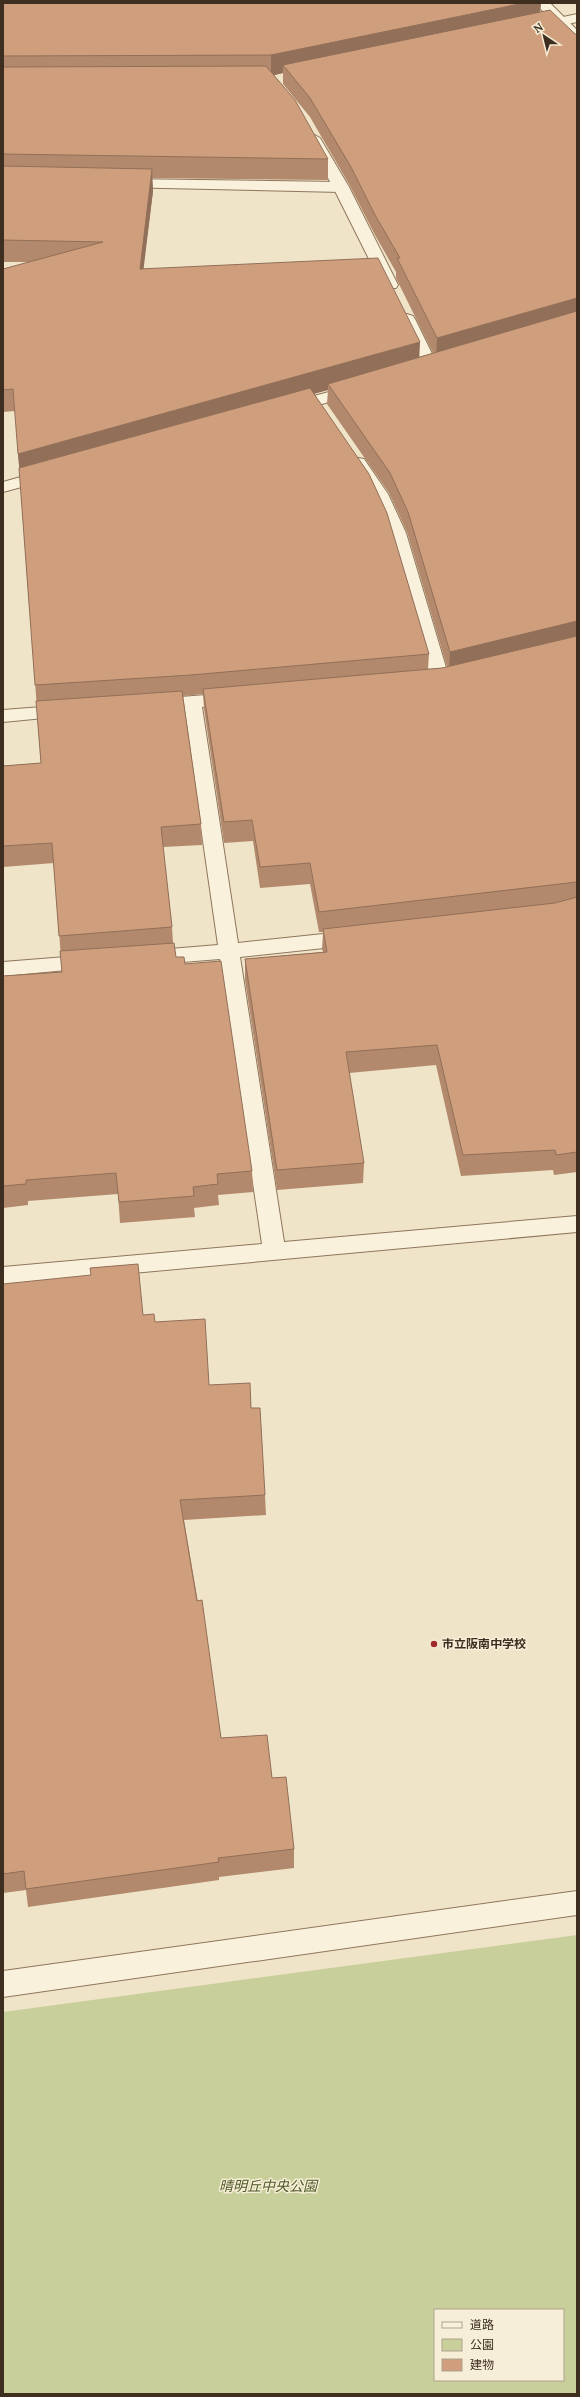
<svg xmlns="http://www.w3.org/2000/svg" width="580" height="2397" font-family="Lora,'Noto Sans JP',serif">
  <rect width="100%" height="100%" fill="#f0e4c8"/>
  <!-- green -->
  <path fill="#c9cf9b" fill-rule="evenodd" d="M577,1935V2394H3V2012ZM435,2310H563V2380H435Z"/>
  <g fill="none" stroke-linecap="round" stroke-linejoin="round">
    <defs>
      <path id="service" d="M122,179L341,182L349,187L341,192L117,187L114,184L117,181Z"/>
      <path id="minor" d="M535,3H550L577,30V42L572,41Z
        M313,134L320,138L349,187L398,285L396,288H384L382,285L333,187L306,138Z
        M407,314L413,316L415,319L439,368L437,371H425L423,368L399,319L401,316Z
        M355,385L361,387L363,390L361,393L290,413L284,412L282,408L284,404Z
        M358,458L364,459L388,494L406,533L450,681L448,685L441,687L434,685L432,681L388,533L370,494L350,463L352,459Z
        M49,469L55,470L58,474L55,478L3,492V482Z
        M233,693L240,695L242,699L240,703L202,707L238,943L352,931L359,933L362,938L359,943L352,945L240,957L284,1242L577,1216V1232L3,1285V1267L262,1244L220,959L145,965L138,963L135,958L138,953L145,951L218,945L184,709L154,711L147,709L145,705L147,701L154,699Z
        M68,705L75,707L77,711L75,715L3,722V710Z
        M91,955L98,957L101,962L98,967L3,976V962Z
        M577,1891V1915L3,1997V1971Z"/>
      <path id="tertiary" d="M577,14V22L531,32L524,28L526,25Z"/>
    </defs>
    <!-- service casing -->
    <use href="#service" stroke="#8d765c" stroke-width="2"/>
    <!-- minor casing -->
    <use href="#minor" stroke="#8d765c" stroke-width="2"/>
    <!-- tertiary casing -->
    <use href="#tertiary" stroke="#8d765c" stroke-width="2"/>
    <!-- service -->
    <use href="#service" fill="#faf1dc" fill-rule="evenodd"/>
    <!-- minor -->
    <use href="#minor" fill="#faf1dc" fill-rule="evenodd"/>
    <!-- tertiary -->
    <use href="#tertiary" fill="#faf1dc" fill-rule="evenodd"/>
  </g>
  <!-- wall -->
  <path fill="#b2896c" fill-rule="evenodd" d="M3,3H541L540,12L577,35V1172L554,1175L553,1170L461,1176L436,1065L349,1073L364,1163L363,1183L277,1190L245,980V959L323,952L322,949L323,932H319L310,884L260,888L253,841L224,843L204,709L203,694L183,696L201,824L202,845L163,847L172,927L173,943L176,957L185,964L252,1171L253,1192L218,1195L219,1205L194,1208L195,1217L120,1223L118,1194L28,1201V1205L3,1208V976L62,972L54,863L3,867V766L41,763L15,411L3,412V269L29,262H3ZM283,73V84L310,117L350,186L375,235L396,272V278L433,353L419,357L143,269L153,191L152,178L328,180V159L274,75ZM328,390L327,404L389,493L407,532L447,667L442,668L428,669L429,654L314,393Z
    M3,1284L143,1315L155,1322L209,1385L251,1408L265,1495L266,1515L184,1520L221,1738L272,1778L294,1849V1868L219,1877V1880L28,1907L26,1890L3,1893Z"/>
  <!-- shaded-wall -->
  <path fill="#916f58" d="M524,3H541L539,20L283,65V73L271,76V55Z
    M152,169L153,191L141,290L140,269Z
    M577,298V313L436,358L437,338Z
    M420,342L419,364L328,384V390L20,476L18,454Z
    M577,621V638L449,672L450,652Z"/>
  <!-- building -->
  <path fill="#cf9f7d" stroke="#916f58" d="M3,3H524L271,55L3,56Z
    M550,10L574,33L577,35V298L437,338L397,258H400L375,215L351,167L310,98L283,65Z
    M266,66L295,100L328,159L3,154V67Z
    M3,166L152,169L140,269L378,258L420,342L18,454L13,389L3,390V269L103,242L3,240Z
    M577,311V621L450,652L408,512L390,473L328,384Z
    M310,388L369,474L387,513L429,654L191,675L35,685L19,468Z
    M577,636V882L319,912L310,863L260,867L252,820L224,822L203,689L442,668Z
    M182,691L201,824L161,827L172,927L59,936L52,843L3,846V766L41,763L36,701Z
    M577,897V1152L556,1155L555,1150L463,1155L437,1045L346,1052L364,1163L277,1170L245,959L327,952L323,929L555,903Z
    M174,943L176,957H184L185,964L221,961L252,1171L217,1174L218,1184L193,1187L194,1196L119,1202L116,1173L26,1180V1184L3,1186V976L62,972L60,951Z
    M138,1264L143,1315L154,1314L155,1322L205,1319L209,1385L250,1383L251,1408H260L265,1495L180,1500L197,1601L202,1600L221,1738L267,1735L272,1778L286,1777L294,1849L218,1858L219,1862L26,1889L24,1871L3,1874V1284L91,1275L90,1268Z"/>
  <!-- markers -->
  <circle fill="#9e2a2b" stroke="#f7eed8" stroke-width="1.5" cx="434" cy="1644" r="4"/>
  <g text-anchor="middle" stroke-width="3" stroke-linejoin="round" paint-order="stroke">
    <!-- poi labels -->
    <g font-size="12" font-weight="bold" fill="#3d2e20" stroke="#f7eed8" text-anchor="start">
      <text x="442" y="1648">市立阪南中学校</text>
    </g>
    <!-- near-park labels -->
    <g font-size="14" font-style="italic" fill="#4d5a26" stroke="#f7eed8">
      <text x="268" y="2191">晴明丘中央公園</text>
    </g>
  </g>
  <!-- border -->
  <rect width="580" height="2397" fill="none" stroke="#3d2e20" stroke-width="8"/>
  <!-- legend -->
  <rect x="434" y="2309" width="130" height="72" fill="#f7eed8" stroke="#ada18e"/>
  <rect x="442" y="2322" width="20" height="6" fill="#faf1dc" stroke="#ada18e"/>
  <text x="470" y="2329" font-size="12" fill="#3d2e20">道路</text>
  <rect x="442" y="2339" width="20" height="12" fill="#c9cf9b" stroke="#ada18e"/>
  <text x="470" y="2349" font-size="12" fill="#3d2e20">公園</text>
  <rect x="442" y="2359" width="20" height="12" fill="#cf9f7d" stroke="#ada18e"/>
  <text x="470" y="2369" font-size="12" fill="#3d2e20">建物</text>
  <!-- north arrow -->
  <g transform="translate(544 36) rotate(325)" stroke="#f7eed8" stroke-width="3" paint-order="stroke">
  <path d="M0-3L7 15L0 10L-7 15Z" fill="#3d2e20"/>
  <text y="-6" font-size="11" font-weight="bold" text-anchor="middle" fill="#3d2e20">N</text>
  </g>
</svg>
